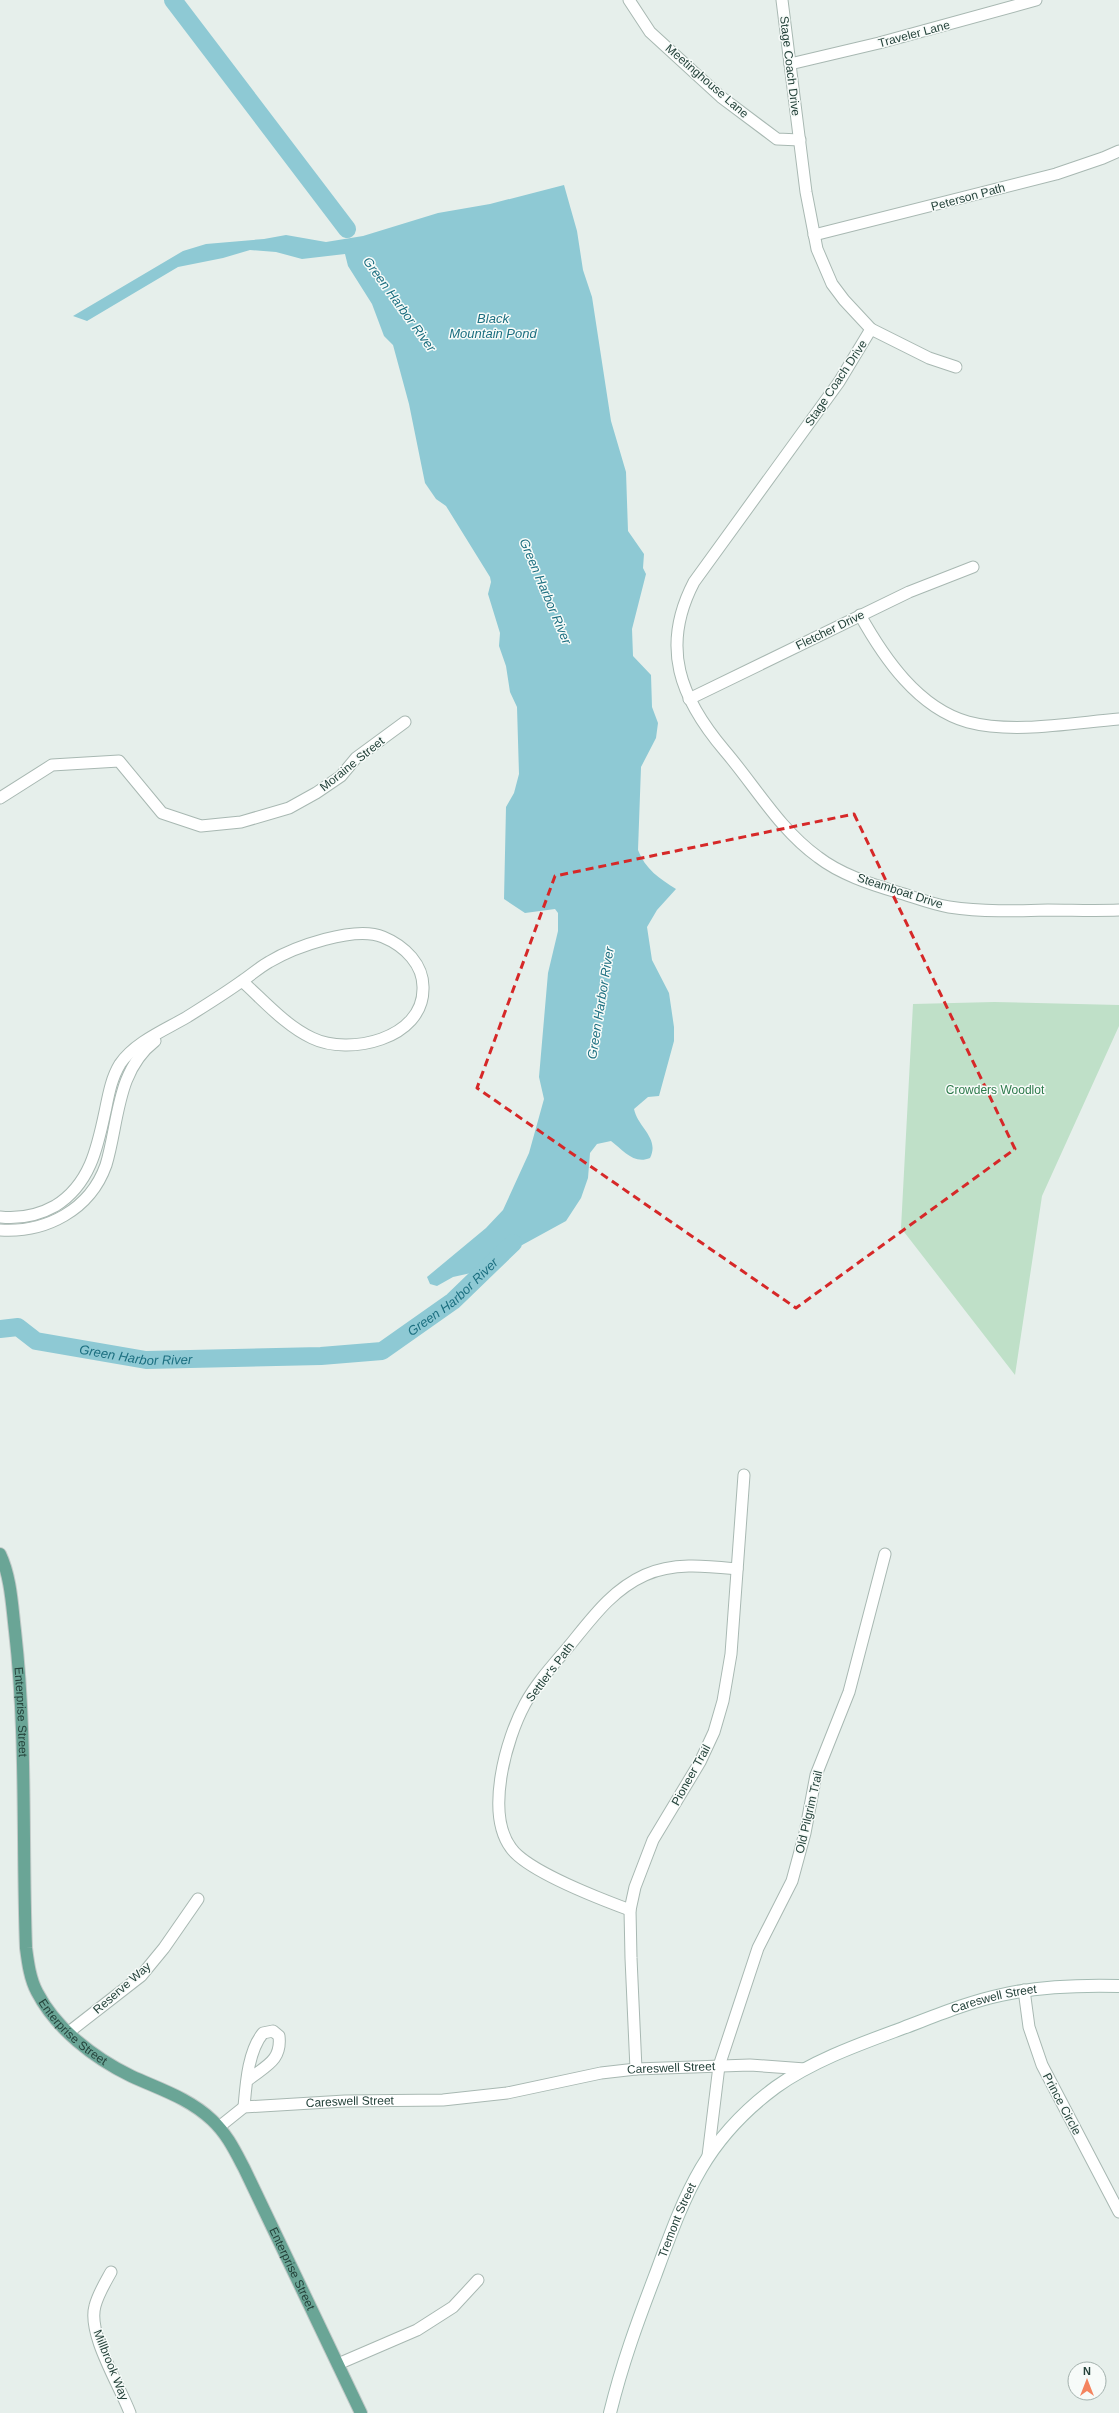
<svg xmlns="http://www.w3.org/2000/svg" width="1119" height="2413" font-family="Helvetica,sans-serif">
  <rect width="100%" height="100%" fill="#e6efeb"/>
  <!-- green -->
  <path fill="#bfe0c8" d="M994,1002L1119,1005V1026L1042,1196L1015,1375L901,1228L913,1004Z"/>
  <!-- water -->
  <path fill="#8ec9d4" d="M564,185L577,231L583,270L592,297L611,421L626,472L628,531L644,554L643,568L646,574L632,629L633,656L651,675L652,707L658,723L656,738L641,767L638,850C645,869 660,879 676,889L657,910L647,927L652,960L669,993L674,1027V1041L659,1096L648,1097L634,1109C638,1128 660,1138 650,1158C634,1165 623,1150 611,1141L597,1144L590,1153L588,1178L581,1198L566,1221L471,1273L453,1277L437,1286L430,1284L427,1277L486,1228L503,1210L529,1153L544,1099L539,1077L548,973L558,931V913L555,909L525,913L504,899L506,807L514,793L519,774L517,707L510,692L506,666L499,646L500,633L488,594L491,582L490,577L446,506L436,499L425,483L409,404L393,345L384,336L372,304L348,266L345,254L302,259L276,252L250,250L223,258L178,267L87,321L73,316L183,251L206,244L264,239L286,235L326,242L363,236L438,213L490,204Z"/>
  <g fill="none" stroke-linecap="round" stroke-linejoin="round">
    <!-- river -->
    <g stroke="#8ec9d4" stroke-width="18">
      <path d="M173,0L347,229"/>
      <path id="s1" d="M0,1329L18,1327L36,1341L146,1360L321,1356L382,1351L453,1301L513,1243"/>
    </g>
    <defs>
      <g id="minor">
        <path d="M629,0L650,32L721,97L777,139L800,140"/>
        <path d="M782,0L806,192L817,249L832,284L844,300L871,329L839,382L694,582C660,647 680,698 725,751C755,786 780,830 818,857C840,874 870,884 897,892C914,897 931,904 949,907C982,912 1016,911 1048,910C1072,910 1095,911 1119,910"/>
        <path d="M790,64L879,43L1036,0"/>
        <path d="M814,235L1056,174L1103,158L1119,151"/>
        <path d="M871,329L929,358L956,367"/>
        <path d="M860,615C884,658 918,708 968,722C1013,734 1072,723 1119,719"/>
        <path d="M689,699L909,592L973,567"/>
        <path d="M0,798L52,765L119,761L162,813L201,826L241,822L289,808L316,793L341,776L356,758L405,722"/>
        <path d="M0,1217C19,1219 39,1215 55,1206C91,1184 98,1145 106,1107C109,1092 112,1077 120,1064C135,1042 165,1030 187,1017C206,1005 224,994 242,981C251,975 260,967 269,962C294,947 355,925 383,937C405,946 424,965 423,989C423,1039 349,1056 312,1038C286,1026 264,1001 242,981"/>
        <path d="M0,1230C46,1233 90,1210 106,1165C119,1122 116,1071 155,1041"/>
        <path d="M630,1910C603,1900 527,1871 511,1848C485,1813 506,1739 525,1704C538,1680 557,1661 574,1640C595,1614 614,1589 645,1575C674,1562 707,1566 737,1569"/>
        <path d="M1024,1990L1029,2027L1042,2065L1119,2212"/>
        <path d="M69,2032L141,1976L164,1948L198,1899"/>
        <path d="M636,2069L631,1958L630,1910L635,1887L653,1840L700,1762L714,1732L723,1701L731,1654L744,1475"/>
        <path d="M244,2107C246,2084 248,2051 263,2033L273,2031L279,2036C282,2061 265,2066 248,2080"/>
        <path id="s2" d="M219,2127L244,2107L345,2101L443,2100L507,2093L601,2073L636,2069L750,2065L805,2069"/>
        <path d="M708,2156L719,2066L758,1948L792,1881L805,1833L816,1775L849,1692L885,1554"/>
        <path d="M111,2272C105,2283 98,2294 95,2306C87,2334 120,2386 130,2413"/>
        <path d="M338,2364L417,2330L453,2307L478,2280"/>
      </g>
      <g id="secondary">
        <path id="s3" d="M610,2413C622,2364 637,2323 655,2276C685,2195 703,2141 776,2087C814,2060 860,2044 903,2028C935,2016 968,2002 1001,1995C1040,1986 1079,1985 1119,1986"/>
      </g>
      <g id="primary">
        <path id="s4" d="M0,1554C11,1577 12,1606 15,1631C27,1736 22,1843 26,1948C28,1963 30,1979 37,1992C56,2029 94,2058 131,2076C159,2089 189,2098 212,2120C227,2134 235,2151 244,2168L361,2413"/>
      </g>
    </defs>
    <!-- minor casing -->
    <use href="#minor" stroke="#a8b8b2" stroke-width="13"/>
    <!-- secondary casing -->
    <use href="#secondary" stroke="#a4bbb3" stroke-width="14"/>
    <!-- primary casing -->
    <use href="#primary" stroke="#c2cac8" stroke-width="14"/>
    <!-- minor -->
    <use href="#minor" stroke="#fff" stroke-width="11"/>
    <!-- secondary -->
    <use href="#secondary" stroke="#fff" stroke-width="12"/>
    <!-- primary -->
    <use href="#primary" stroke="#6aa596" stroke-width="12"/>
  </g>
  <!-- marked area -->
  <path fill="none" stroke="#d62828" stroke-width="3" stroke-dasharray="8 5" stroke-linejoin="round" d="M854,814L1015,1149L796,1308L477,1088L555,876Z"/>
  <g text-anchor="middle" stroke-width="3" stroke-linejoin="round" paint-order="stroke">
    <!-- street labels -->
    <g font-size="12" fill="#24423a" stroke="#f7fbf9">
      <text transform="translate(914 34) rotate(-15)" y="4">Traveler Lane</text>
      <text transform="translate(790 66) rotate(83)" y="4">Stage Coach Drive</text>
      <text transform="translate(707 81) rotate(41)" y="4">Meetinghouse Lane</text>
      <text transform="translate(968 197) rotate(-15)" y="4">Peterson Path</text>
      <text transform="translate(836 383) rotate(-56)" y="4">Stage Coach Drive</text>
      <text transform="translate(830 630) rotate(-26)" y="4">Fletcher Drive</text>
      <text transform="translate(352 764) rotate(-39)" y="4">Moraine Street</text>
      <text transform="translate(900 891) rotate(18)" y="4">Steamboat Drive</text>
      <text transform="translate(550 1672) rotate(-53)" y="4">Settler's Path</text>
      <text dy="4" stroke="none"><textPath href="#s4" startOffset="160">Enterprise Street</textPath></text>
      <text transform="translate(691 1775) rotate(-61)" y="4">Pioneer Trail</text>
      <text transform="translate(809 1812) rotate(-77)" y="4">Old Pilgrim Trail</text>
      <text transform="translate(122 1988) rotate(-41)" y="4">Reserve Way</text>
      <text dy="4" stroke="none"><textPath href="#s3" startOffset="609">Careswell Street</textPath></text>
      <text dy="4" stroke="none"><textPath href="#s4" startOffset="496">Enterprise Street</textPath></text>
      <text dy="4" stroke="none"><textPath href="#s2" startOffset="462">Careswell Street</textPath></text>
      <text dy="4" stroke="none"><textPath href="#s2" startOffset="138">Careswell Street</textPath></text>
      <text transform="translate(1062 2104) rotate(62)" y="4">Prince Circle</text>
      <text dy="4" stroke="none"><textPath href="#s3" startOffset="204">Tremont Street</textPath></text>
      <text dy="4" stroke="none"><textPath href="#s4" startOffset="832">Enterprise Street</textPath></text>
      <text transform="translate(111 2365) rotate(68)" y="4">Millbrook Way</text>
    </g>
    <!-- park labels -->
    <g font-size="12" fill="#2d7a4b" stroke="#f7fbf9">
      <text x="995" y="1094">Crowders Woodlot</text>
    </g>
    <!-- water labels -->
    <g font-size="13" font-style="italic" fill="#1c6f80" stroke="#f7fbf9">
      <text transform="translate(400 304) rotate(54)" y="5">Green Harbor River</text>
      <text x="493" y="323">Black<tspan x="493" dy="15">Mountain Pond</tspan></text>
      <text transform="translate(546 591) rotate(67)" y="5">Green Harbor River</text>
      <text transform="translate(600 1003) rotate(-81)" y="5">Green Harbor River</text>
      <text dy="5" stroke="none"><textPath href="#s1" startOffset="478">Green Harbor River</textPath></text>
      <text dy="5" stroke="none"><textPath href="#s1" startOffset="142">Green Harbor River</textPath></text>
    </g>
  </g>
  <!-- north arrow -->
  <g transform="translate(1087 2381)"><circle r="19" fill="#f7fbf9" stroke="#a3b1ad"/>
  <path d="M0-3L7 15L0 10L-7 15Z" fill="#f4845f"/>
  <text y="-6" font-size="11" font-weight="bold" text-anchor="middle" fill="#24423a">N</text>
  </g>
</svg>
